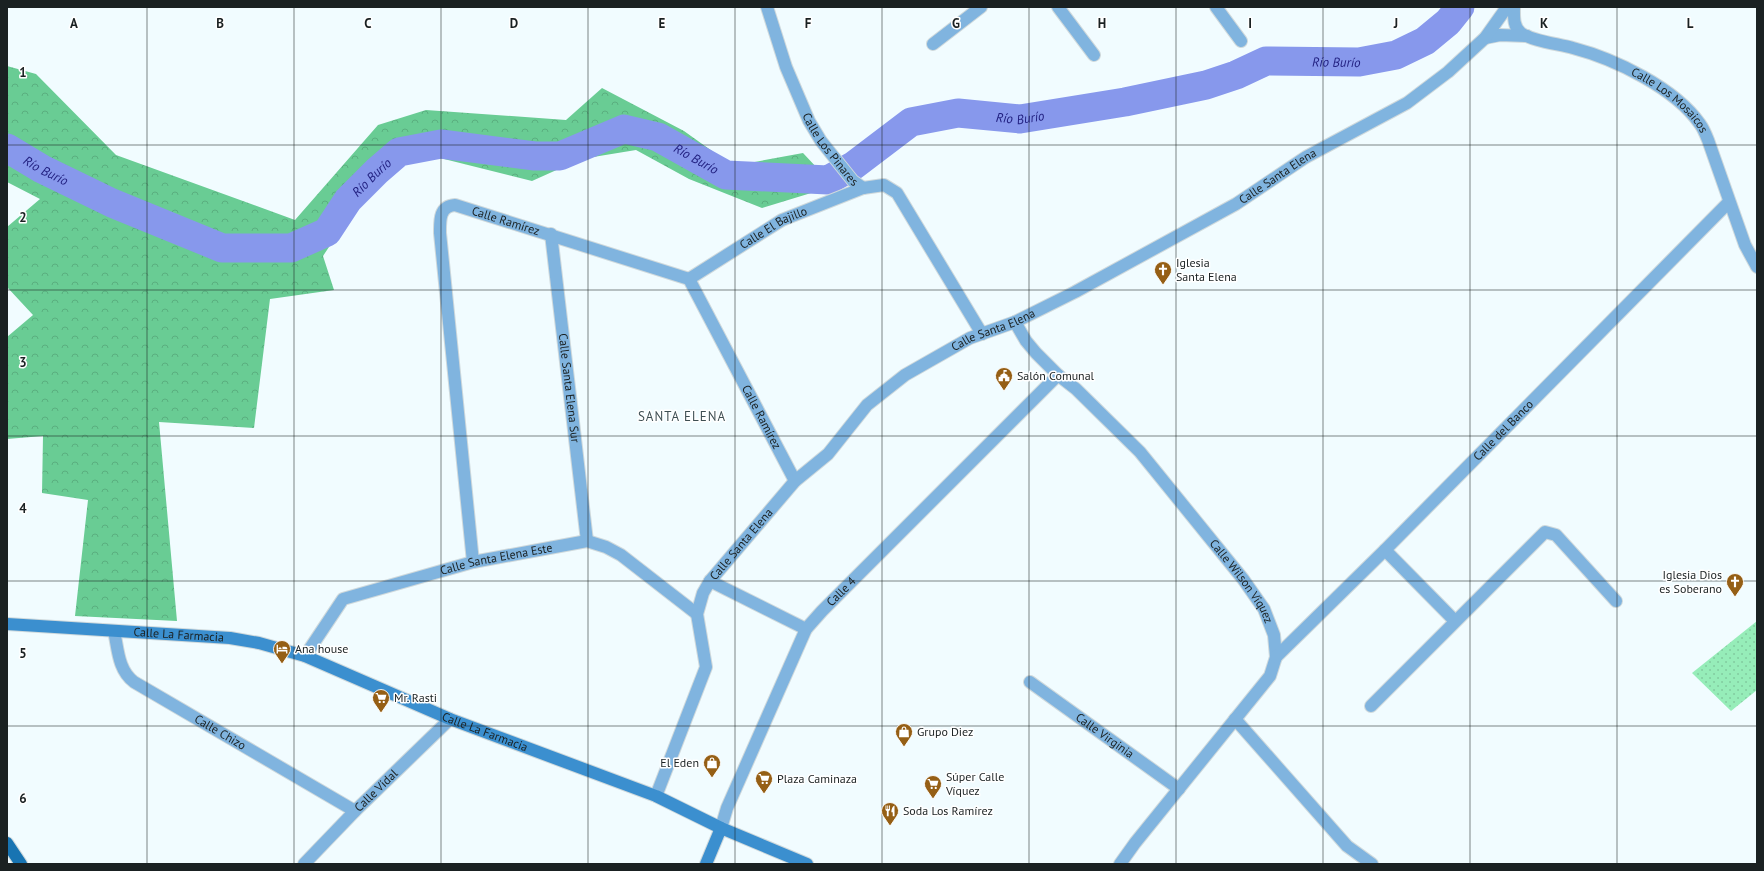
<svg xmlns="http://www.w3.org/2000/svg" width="1764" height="871" font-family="'PT Sans',sans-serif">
  <defs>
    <pattern id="grass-dots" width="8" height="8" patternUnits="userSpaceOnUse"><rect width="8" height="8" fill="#96edb9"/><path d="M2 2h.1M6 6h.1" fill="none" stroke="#81cb9f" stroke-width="1.8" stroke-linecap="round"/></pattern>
    <pattern id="forest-crowns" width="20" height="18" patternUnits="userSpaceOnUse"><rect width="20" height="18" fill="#69cc94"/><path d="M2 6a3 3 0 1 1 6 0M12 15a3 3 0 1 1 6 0" fill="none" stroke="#5aaf7f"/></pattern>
  </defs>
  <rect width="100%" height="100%" fill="#f1fcff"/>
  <!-- grass -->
  <path fill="url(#grass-dots)" d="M1757,621V690L1731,711L1692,673Z"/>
  <!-- forest -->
  <path fill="url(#forest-crowns)" d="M7,66L36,74L116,155L295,220L378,125L426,110L566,120L602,88L684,131L733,166L803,153L834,186L762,208L689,179L636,150L581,159L532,181L432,156L394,160L376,176L323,256L334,290L270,299L254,428L159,422L177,621L75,616L88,500L42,493L43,436L7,439V337L33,315L7,287V227L40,199L7,182Z"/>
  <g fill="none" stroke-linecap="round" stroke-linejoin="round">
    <!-- river -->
    <path stroke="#8798ec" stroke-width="29" id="s1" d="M7,148L42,169L112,203L222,248H291L327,232L348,200L377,171L399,152L441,144L535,156H560L624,129L658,137L726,175L828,180L853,166L911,122L958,113L1020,119L1125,102L1206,85L1236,75L1266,61L1359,62L1396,55L1425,41L1448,22L1460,7"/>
    <defs>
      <g id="minor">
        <path id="s2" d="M767,7L786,67L809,121L821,141L853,181L863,188"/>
        <path d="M1058,7L1094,55"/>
        <path d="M1216,7L1241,41"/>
        <path id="s3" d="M1514,7C1514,16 1513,27 1521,33C1532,41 1559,44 1573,48C1615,59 1675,88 1700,124C1703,128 1706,135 1708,140L1745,245L1757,267"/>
        <path d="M1485,38L1500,35L1527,36"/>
        <path d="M933,44L981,7"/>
        <path id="s4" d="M551,234L587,541"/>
        <path id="s5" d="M689,279L782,220L863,188L884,185L897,193L982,334"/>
        <path id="s6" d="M1015,322L1026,341L1036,353L1058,375L1076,389L1140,452L1243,579L1264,609L1274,635L1276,657L1270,676L1135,843L1120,864"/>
        <path d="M1385,550L1455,621"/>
        <path id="s7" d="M473,562L440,233C440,221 439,206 455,205L689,279L795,481"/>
        <path d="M710,581L806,629"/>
        <path id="s8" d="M114,631C118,649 118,670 134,682L355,811"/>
        <path id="s9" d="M305,656L343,599L473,562L587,541L606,547L621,555L697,614"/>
        <path id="s10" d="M1276,657L1385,550L1729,202"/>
        <path id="s11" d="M1030,682L1179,789"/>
        <path d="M1371,706L1545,532L1556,535L1616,601"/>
        <path d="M1235,719L1347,846L1372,864"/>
        <path id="s12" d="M656,796L706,667L697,614L703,593L710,581L795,481L828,454L867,405L905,375L970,338L1015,322L1075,292L1236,204L1306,157L1407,103L1448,72L1485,38L1507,7"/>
        <path id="s13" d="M721,828L727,808L806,629L822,611L1058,375"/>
        <path id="s14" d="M304,864L355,811L450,719"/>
      </g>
      <g id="secondary">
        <path id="s15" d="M7,624L230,638L259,643L305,656L450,719L656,796L721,828L807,864"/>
        <path d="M706,864L721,828"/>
      </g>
      <path id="primary" d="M7,843L21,864"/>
    </defs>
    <!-- minor casing -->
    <use href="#minor" stroke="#cfd9dc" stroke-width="14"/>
    <!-- secondary casing -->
    <use href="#secondary" stroke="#cfd9dc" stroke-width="14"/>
    <!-- primary casing -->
    <use href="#primary" stroke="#cfd9dc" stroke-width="14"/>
    <!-- minor -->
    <use href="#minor" stroke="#80b4df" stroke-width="12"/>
    <!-- secondary -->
    <use href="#secondary" stroke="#3b8fcf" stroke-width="12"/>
    <!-- primary -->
    <use href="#primary" stroke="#1874b2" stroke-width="12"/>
  </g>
  <!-- grid -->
  <path fill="none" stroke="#1a2122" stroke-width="1" stroke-opacity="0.55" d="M147,7V864M294,7V864M441,7V864M588,7V864M735,7V864M882,7V864M1029,7V864M1176,7V864M1323,7V864M1470,7V864M1617,7V864M7,145H1757M7,290H1757M7,436H1757M7,581H1757M7,726H1757"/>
  <!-- icons -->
  <defs>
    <symbol id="church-pin" viewBox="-11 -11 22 30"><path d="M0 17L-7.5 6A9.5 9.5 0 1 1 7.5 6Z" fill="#955f15" stroke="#fff"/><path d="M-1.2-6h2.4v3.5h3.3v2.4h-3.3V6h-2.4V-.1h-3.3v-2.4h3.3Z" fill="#fff"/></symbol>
    <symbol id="civic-pin" viewBox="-11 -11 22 30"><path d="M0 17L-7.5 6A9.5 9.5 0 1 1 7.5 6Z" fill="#955f15" stroke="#fff"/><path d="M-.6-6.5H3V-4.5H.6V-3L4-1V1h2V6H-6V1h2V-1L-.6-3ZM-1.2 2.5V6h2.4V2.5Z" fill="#fff"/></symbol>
    <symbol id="hotel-pin" viewBox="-11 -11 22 30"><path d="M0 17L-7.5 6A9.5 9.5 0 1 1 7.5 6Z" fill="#955f15" stroke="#fff"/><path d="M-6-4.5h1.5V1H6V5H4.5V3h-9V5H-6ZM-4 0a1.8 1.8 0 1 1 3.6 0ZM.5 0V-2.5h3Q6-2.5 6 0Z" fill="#fff"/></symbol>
    <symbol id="supermarket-pin" viewBox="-11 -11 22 30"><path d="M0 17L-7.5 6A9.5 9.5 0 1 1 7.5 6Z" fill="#955f15" stroke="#fff"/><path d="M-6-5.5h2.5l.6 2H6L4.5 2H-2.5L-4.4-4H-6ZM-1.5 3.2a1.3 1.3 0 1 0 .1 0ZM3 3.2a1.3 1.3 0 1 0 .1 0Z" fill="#fff"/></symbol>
    <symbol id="shop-pin" viewBox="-11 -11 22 30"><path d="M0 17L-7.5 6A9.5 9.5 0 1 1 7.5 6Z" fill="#955f15" stroke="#fff"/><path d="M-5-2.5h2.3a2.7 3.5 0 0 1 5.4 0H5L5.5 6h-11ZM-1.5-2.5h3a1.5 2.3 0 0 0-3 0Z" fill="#fff"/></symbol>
    <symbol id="restaurant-pin" viewBox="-11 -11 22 30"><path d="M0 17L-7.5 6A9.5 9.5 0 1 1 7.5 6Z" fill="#955f15" stroke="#fff"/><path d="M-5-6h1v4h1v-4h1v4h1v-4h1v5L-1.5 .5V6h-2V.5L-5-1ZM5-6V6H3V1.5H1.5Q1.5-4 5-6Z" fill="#fff"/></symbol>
  </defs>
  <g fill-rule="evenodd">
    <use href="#church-pin" x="1153" y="260" width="20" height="27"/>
    <use href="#civic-pin" x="994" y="366" width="20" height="27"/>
    <use href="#church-pin" x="1725" y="572" width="20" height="27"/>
    <use href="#hotel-pin" x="272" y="639" width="20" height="27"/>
    <use href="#supermarket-pin" x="371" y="688" width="20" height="27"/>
    <use href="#shop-pin" x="894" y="722" width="20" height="27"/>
    <use href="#shop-pin" x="702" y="753" width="20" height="27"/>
    <use href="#supermarket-pin" x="754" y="769" width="20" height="27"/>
    <use href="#supermarket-pin" x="923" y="774" width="20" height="27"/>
    <use href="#restaurant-pin" x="880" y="801" width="20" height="27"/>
  </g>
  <g text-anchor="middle" stroke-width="3" stroke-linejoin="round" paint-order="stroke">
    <!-- street labels -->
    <g font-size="12" fill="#1a2122" stroke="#fff">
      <text dy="4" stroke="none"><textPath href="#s3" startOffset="194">Calle Los Mosaicos</textPath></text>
      <text dy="4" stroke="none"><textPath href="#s2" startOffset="157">Calle Los Pinares</textPath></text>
      <text dy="4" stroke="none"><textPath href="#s12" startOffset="936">Calle Santa Elena</textPath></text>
      <text dy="4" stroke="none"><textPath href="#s7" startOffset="420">Calle Ramírez</textPath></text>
      <text dy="4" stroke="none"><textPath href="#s5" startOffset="99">Calle El Bajillo</textPath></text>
      <text dy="4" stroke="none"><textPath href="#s12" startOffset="612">Calle Santa Elena</textPath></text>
      <text dy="4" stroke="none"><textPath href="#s4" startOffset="155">Calle Santa Elena Sur</textPath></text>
      <text dy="4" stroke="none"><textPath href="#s7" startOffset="768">Calle Ramírez</textPath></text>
      <text dy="4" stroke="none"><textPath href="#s10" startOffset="321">Calle del Banco</textPath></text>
      <text dy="4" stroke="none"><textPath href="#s12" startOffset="276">Calle Santa Elena</textPath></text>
      <text dy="4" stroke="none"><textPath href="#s9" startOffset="227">Calle Santa Elena Este</textPath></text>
      <text dy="4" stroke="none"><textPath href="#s6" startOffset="346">Calle Wilson Víquez</textPath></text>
      <text dy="4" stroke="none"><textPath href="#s13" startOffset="268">Calle 4</textPath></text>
      <text dy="4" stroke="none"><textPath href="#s15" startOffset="172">Calle La Farmacia</textPath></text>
      <text dy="4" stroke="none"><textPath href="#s8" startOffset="156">Calle Chizo</textPath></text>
      <text dy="4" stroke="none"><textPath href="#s15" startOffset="496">Calle La Farmacia</textPath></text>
      <text dy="4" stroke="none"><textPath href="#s11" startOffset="92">Calle Virginia</textPath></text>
      <text dy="4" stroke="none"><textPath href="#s14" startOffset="103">Calle Vidal</textPath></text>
    </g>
    <!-- poi labels -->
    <g font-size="12" fill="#1a2122" stroke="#fff" text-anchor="start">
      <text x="1176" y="267">Iglesia<tspan x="1176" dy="14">Santa Elena</tspan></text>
      <text x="1017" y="380">Salón Comunal</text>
      <text x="1722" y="579" text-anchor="end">Iglesia Dios<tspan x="1722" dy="14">es Soberano</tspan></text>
      <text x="295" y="653">Ana house</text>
      <text x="394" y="702">Mr. Rasti</text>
      <text x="917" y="736">Grupo Diez</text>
      <text x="699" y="767" text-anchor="end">El Eden</text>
      <text x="946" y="781">Súper Calle<tspan x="946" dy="14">Víquez</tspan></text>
      <text x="777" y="783">Plaza Caminaza</text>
      <text x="903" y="815">Soda Los Ramírez</text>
    </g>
    <!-- water labels -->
    <g font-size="13" font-style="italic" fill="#222181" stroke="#fff">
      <text dy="5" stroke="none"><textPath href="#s1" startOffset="1437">Río Burío</textPath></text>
      <text dy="5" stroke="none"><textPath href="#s1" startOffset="1113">Río Burío</textPath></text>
      <text dy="5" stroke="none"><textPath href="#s1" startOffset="765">Río Burío</textPath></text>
      <text dy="5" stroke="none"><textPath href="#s1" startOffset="45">Río Burío</textPath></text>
      <text dy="5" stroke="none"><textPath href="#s1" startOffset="417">Río Burío</textPath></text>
    </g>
    <!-- neighbourhood labels -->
    <g font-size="13" letter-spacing="1" fill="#3e4e52" stroke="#fff">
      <text x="682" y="421">SANTA ELENA</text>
    </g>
  </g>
  <g font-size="13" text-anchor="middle" font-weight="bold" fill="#1a2122" stroke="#fff" stroke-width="3" stroke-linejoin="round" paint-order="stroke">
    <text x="74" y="28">A</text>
    <text x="220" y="28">B</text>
    <text x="368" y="28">C</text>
    <text x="514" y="28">D</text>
    <text x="662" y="28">E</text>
    <text x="808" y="28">F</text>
    <text x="956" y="28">G</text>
    <text x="1102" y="28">H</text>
    <text x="1250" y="28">I</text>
    <text x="1396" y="28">J</text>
    <text x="1544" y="28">K</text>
    <text x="1690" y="28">L</text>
    <text x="23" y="77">1</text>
    <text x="23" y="222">2</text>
    <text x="23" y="367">3</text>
    <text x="23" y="513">4</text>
    <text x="23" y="658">5</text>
    <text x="23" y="803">6</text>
  </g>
  <!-- border -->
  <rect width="1764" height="871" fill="none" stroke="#1a2122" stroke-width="16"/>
</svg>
